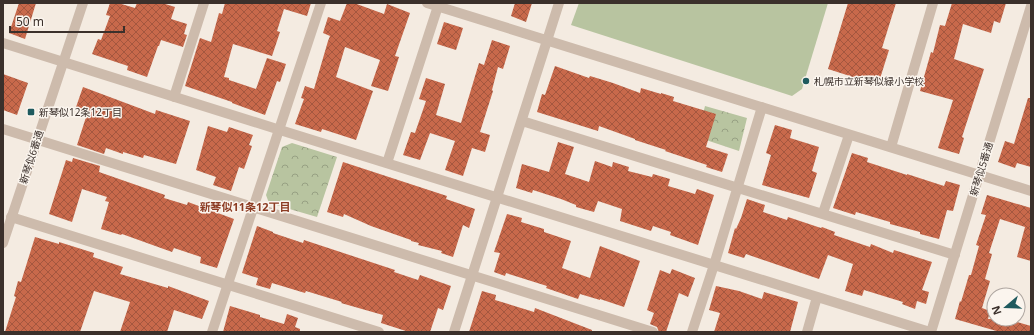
<svg xmlns="http://www.w3.org/2000/svg" width="1034" height="335" font-family="'Noto Sans','Noto Sans JP',sans-serif">
  <defs>
    <pattern id="park-crowns" width="20" height="18" patternUnits="userSpaceOnUse"><rect width="20" height="18" fill="#b8c4a0"/><path d="M2 6a3 3 0 1 1 6 0M12 15a3 3 0 1 1 6 0" fill="none" stroke="#97a083"/></pattern>
    <pattern id="building-cross-hatch" width="8" height="8" patternUnits="userSpaceOnUse"><rect width="8" height="8" fill="#c8694b"/><path d="M0 0l8 8M0 8l8-8" fill="none" stroke="#a4573f"/></pattern>
  </defs>
  <rect width="100%" height="100%" fill="#f4ebe1"/>
  <!-- park -->
  <path fill="url(#park-crowns)" d="M705,106L747,118L739,151L697,137Z
    M292,143L337,157L317,217L269,203L266,195L282,147Z"/>
  <!-- garden -->
  <path fill="#b8c4a0" d="M579,3H828L802,89L792,96L571,25Z"/>
  <!-- building -->
  <path fill="url(#building-cross-hatch)" d="M19,3H36L25,39L9,33Z
    M110,3H118L135,8L137,3H162L175,7L171,19L187,24L184,34L187,35L183,47L161,40L159,46H158L147,77L127,70L128,66L92,54L98,39L101,40L110,16L106,15Z
    M225,3H311L307,16L284,9L277,31L280,32L272,56L233,44L224,77L229,78V80L256,89L267,58L286,64L280,82L277,81L265,115L232,103V102L185,86L200,38L211,42L219,13L222,14Z
    M347,3H354L384,14L387,4L410,13L395,56L399,57L388,91L371,86L380,60L345,47L336,77L373,91L356,140L322,129L321,132L295,124L304,99L301,98L305,86L314,89L328,41L330,36L323,33L328,17L340,21Z
    M515,3H532L526,22L511,16Z
    M848,3H896L882,48L889,50L878,85L828,69Z
    M952,3H1006L1000,23L994,21L991,33L963,24L954,59L984,69L962,137L964,138L959,154L938,148L953,100L920,91L931,52L933,53L940,25L945,26Z
    M444,22L463,28L456,50L437,44Z
    M492,40L510,46L503,69L498,67L492,90L493,91L480,132L490,135L485,152L472,148L463,176L445,170L455,141L430,133L420,160L403,155L411,132L415,133L426,101L419,99L426,78L445,84L436,115L461,123L479,63L484,65Z
    M555,66L589,78L590,76L613,83L640,93L641,88L661,94V93L674,97L673,101L716,114L706,147L728,154L722,172L706,167L707,165L665,151L666,150L635,140V139L599,126L598,131L537,112L542,94L545,95Z
    M3,74L28,83L17,115L3,110Z
    M83,87L155,114L156,110L190,121L176,164L144,155L143,158L123,152V154L106,148L104,154L77,145L88,111L76,107Z
    M1028,98H1031V167L1017,163L1015,168L998,162L1005,141L1014,144Z
    M775,125L792,130L790,138L819,147L812,171L817,173L809,198L762,185L771,155L766,153Z
    M208,126L227,132L229,127L253,135L249,145L252,146L244,169L239,167L231,191L213,185L216,177L196,170Z
    M558,142L574,147L565,174L589,182L595,161L612,167L613,162L629,167L628,171L652,177L653,174L670,179L668,186L695,194L697,189L714,195L698,245L670,235L671,232L653,226L651,231L620,221L622,209L598,201L594,212L576,207V205L561,199L533,190L532,193L516,188L522,164L549,172Z
    M852,153L868,158L867,162L907,175V174L944,186L946,181L960,185L953,211L947,210L939,239L920,234V232L890,224V222L856,212L855,215L833,208Z
    M73,158L100,166L99,172L165,195L164,198L187,205L188,202L234,219L217,268L200,263L201,257L174,248L172,252L122,234L121,235L101,229L109,202L105,201L107,197L82,189L72,222L49,214L66,160L72,162Z
    M343,162L447,196L446,199L475,209L469,228L463,225L453,257L441,253L442,251L418,245L419,243L411,241V240L371,226L344,214L343,217L327,212Z
    M987,195L1031,208V261L1017,257L1025,227L1000,219L989,253L992,254L985,279L990,281L982,308L990,311L988,319H1018L1017,322L1031,326V332H1000L955,319L960,301L961,302L969,275H971L979,246L976,245L986,215L981,214Z
    M747,199L765,205L763,212L787,220L788,217L821,228L822,227L835,232L834,235L870,247L871,244L893,253L894,250L932,262L922,290L929,292L926,304L917,301L915,309L902,304L903,302L864,290L862,296L845,291L853,264L828,255L819,279L746,254L744,258L728,253L735,228L736,229L741,218Z
    M507,214L522,218L521,222L544,229V232L571,241L562,268L590,278L600,246L640,261L624,307L600,299V300L580,294L578,299L546,288L547,286L506,273L505,276L494,272L500,253L494,252Z
    M257,226L273,232V233L303,243L304,240L395,270L394,272L418,280L420,275L451,286L443,310L438,308L430,332H409L381,323L383,315L341,303L342,302L306,291L305,293L272,283L270,289L256,285L258,278L242,273Z
    M35,237L59,244V242L94,253L93,257L123,267L120,274L168,288V286L209,301L202,319L174,310L167,332H120L130,302L94,291L80,332H5L16,297L14,296L18,281L21,282Z
    M672,269L695,278L688,297L679,293L666,332H659L657,327L650,324L654,313L647,310L660,270L670,274Z
    M716,286L739,291L762,299L764,292L798,302L790,332H714L720,313L709,310Z
    M482,291L496,295L495,300L534,312L535,308L592,330V332H469Z
    M230,306L260,315V317L284,324L287,314L298,318L295,327L300,329V332H223Z"/>
  <g fill="none" stroke-linecap="round" stroke-linejoin="round">
    <!-- minor -->
    <path stroke="#cdbbac" stroke-width="10" d="M427,3L1031,191
      M3,43L280,130L930,332
      M174,97L204,3
      M522,121L955,255
      M3,129L653,332
      M891,147L933,3
      M387,163L439,3
      M823,213L849,135
      M11,217L379,332
      M212,332L321,3
      M454,332L559,3
      M692,332L714,265L762,107
      M807,332L817,297
      M931,332L1031,6"/>
    <!-- tertiary -->
    <path stroke="#cdbbac" stroke-width="10" d="M3,243L83,3"/>
  </g>
  <!-- markers -->
  <g fill="#1f5a5e" stroke="#fbf5ee" stroke-width="1.5">
    <circle cx="806" cy="81" r="4"/>
    <rect x="27" y="108" width="8" height="8" rx="2"/>
  </g>
  <g text-anchor="middle" stroke-width="3" stroke-linejoin="round" paint-order="stroke">
    <!-- poi labels -->
    <g font-size="10" fill="#3b302b" stroke="#fbf5ee" text-anchor="start">
      <text x="814" y="85">札幌市立新琴似緑小学校</text>
      <text x="39" y="116">新琴似12条12丁目</text>
    </g>
    <!-- street labels -->
    <g font-size="10" fill="#3b302b" stroke="#fbf5ee">
      <text transform="translate(31 157) rotate(-72)" y="4">新琴似6番通</text>
      <text transform="translate(981 169) rotate(-73)" y="4">新琴似5番通</text>
    </g>
    <!-- neighbourhood labels -->
    <g font-size="11" font-weight="bold" fill="#8c3b22" stroke="#fbf5ee">
      <text x="245" y="211">新琴似11条12丁目</text>
    </g>
  </g>
  <!-- border -->
  <rect width="1034" height="335" fill="none" stroke="#3b302b" stroke-width="8"/>
  <!-- north arrow -->
  <g transform="translate(1006 307) rotate(251)"><circle r="19" fill="#fbf5ee" stroke="#aea6a0"/>
  <path d="M0-3L7 15L0 10L-7 15Z" fill="#1f5a5e"/>
  <text y="-6" font-size="11" font-weight="bold" text-anchor="middle" fill="#3b302b">N</text>
  </g>
  <!-- scale -->
  <path d="M10 26v6h114v-6" fill="none" stroke="#3b302b" stroke-width="2"/>
  <text x="16" y="26" font-size="12" fill="#3b302b" stroke="#fbf5ee" stroke-width="3" paint-order="stroke">50 m</text>
</svg>
